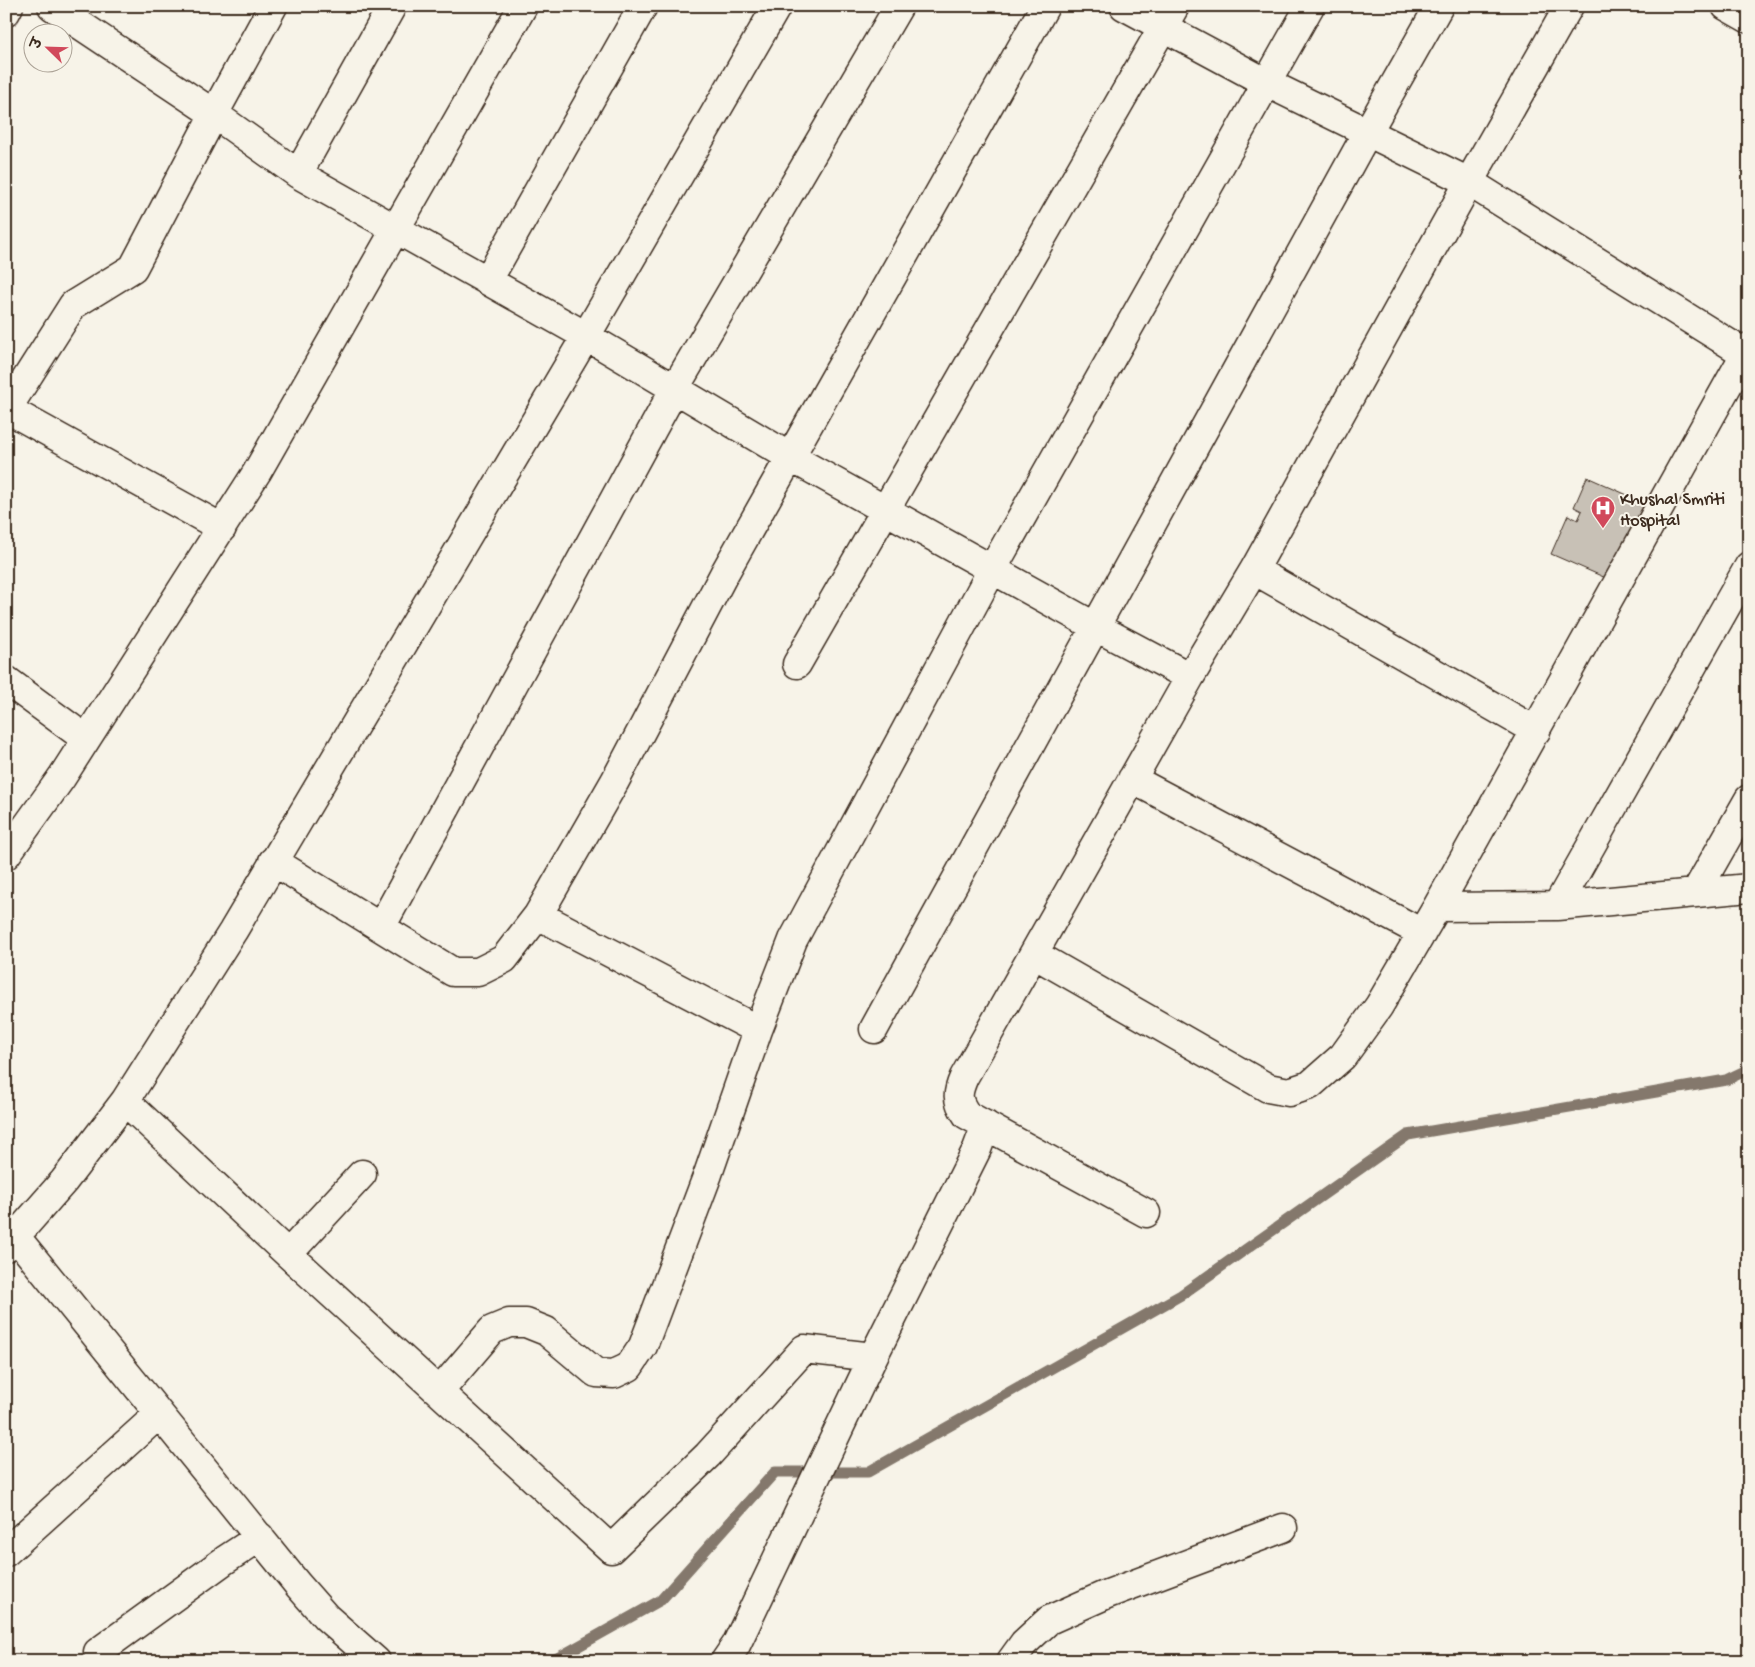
<svg xmlns="http://www.w3.org/2000/svg" width="1755" height="1667" font-family="'Gochi Hand','Playpen Sans Deva',sans-serif">
  <rect width="100%" height="100%" fill="#f7f3e8"/>
  <filter id="ink" filterUnits="userSpaceOnUse"><feTurbulence type="fractalNoise" baseFrequency=".02" numOctaves="2"/><feDisplacementMap in="SourceGraphic" scale="10" xChannelSelector="R" yChannelSelector="G"/><feConvolveMatrix kernelMatrix="1 2 1 2 8 2 1 2 1" color-interpolation-filters="sRGB"/></filter>
  <g filter="url(#ink)">
    <g fill="none" stroke-linecap="round" stroke-linejoin="round">
      <!-- stream -->
      <path stroke="#84786c" stroke-width="11" d="M552,1661L661,1600L775,1472H868L1181,1295L1408,1135L1726,1080L1749,1069"/>
    </g>
    <!-- building -->
    <path fill="#c8c1b6" stroke="#3b2a1e" d="M1587,477L1652,506L1615,582L1551,554L1568,515L1578,520L1582,511L1574,507Z"/>
    <g fill="none" stroke-linecap="round" stroke-linejoin="round">
      <defs>
        <path id="minor" d="M52,6L214,114L298,174L586,336L790,457L1096,627L1190,677
          M1726,6L1749,19
          M6,12L9,6
          M298,174L392,6
          M488,280L643,6
          M222,528L7,409L73,305L133,268L214,114L273,6
          M1254,570L1536,731
          M797,664L1175,6
          M6,680L86,739
          M1132,779L1422,933
          M6,855L62,777L257,472L523,6
          M273,861L453,972H478L504,959L538,915L615,781L724,574L1045,6
          M1696,892L1749,799
          M1557,906L1749,566
          M1437,907L1557,906L1749,888
          M538,915L758,1030
          M381,927L675,388L899,6
          M1034,954L1268,1088L1289,1092L1310,1085L1343,1056L1379,1006L1437,907L1749,347
          M874,1029L1367,133L1439,6
          M125,1101L288,1254L611,1549L708,1455L804,1349L873,1357
          M1146,1213L967,1115C956,1100 957,1093 964,1077L1190,677L1254,570L1469,182L1569,6
          M16,1237L298,1585L326,1617L376,1661
          M6,1247L64,1181L125,1101L233,931L586,336L777,6
          M288,1254L362,1174
          M439,1392L492,1330L509,1323H526L546,1331L596,1373L614,1374L629,1367L643,1346L708,1174L758,1030L793,940L993,568L1310,6
          M6,1552L159,1414
          M98,1652L225,1560L260,1537
          M725,1661L736,1645L873,1357L977,1149L986,1125
          M1011,1661L1024,1643L1049,1620L1105,1595L1283,1528"/>
        <path id="tertiary" d="M1124,6L1267,83L1469,182L1749,356"/>
      </defs>
      <!-- minor casing -->
      <use href="#minor" stroke="#3b2a1e" stroke-width="31"/>
      <!-- tertiary casing -->
      <use href="#tertiary" stroke="#3b2a1e" stroke-width="31"/>
      <!-- minor -->
      <use href="#minor" stroke="#f7f3e8" stroke-width="28"/>
      <!-- tertiary -->
      <use href="#tertiary" stroke="#f7f3e8" stroke-width="28"/>
    </g>
  </g>
  <!-- icons -->
  <defs>
    <symbol id="hospital-pin" viewBox="-11 -11 22 30"><path d="M0 17L-7.5 6A9.5 9.5 0 1 1 7.5 6Z" fill="#d1495b" stroke="#f7f3e8"/><path d="M-5-5h3v3.5h4V-5h3V5h-3V1.5h-4V5h-3Z" fill="#fff"/></symbol>
  </defs>
  <g fill-rule="evenodd">
    <use href="#hospital-pin" x="1589" y="494" width="28" height="38"/>
  </g>
  <g text-anchor="middle" stroke-width="4" stroke-linejoin="round" paint-order="stroke">
    <!-- poi labels -->
    <g font-size="18" fill="#3b2a1e" stroke="#f7f3e8" text-anchor="start">
      <text x="1620" y="504">Khushal Smriti<tspan x="1620" dy="21">Hospital</tspan></text>
    </g>
  </g>
  <!-- margin -->
  <rect width="1755" height="1667" fill="none" stroke="#f7f3e8" stroke-width="25"/>
  <rect x="12" y="12" width="1730" height="1642" fill="none" stroke="#3b2a1e" stroke-width="2" filter="url(#ink)"/>
  <!-- north arrow -->
  <g transform="translate(48 48) rotate(293)"><circle r="24" fill="#f7f3e8" stroke="#aca397"/>
  <path d="M0-4L9 19L0 12L-9 19Z" fill="#d1495b"/>
  <text y="-8" font-size="14" font-weight="bold" text-anchor="middle" fill="#3b2a1e">उ</text>
  </g>
</svg>
